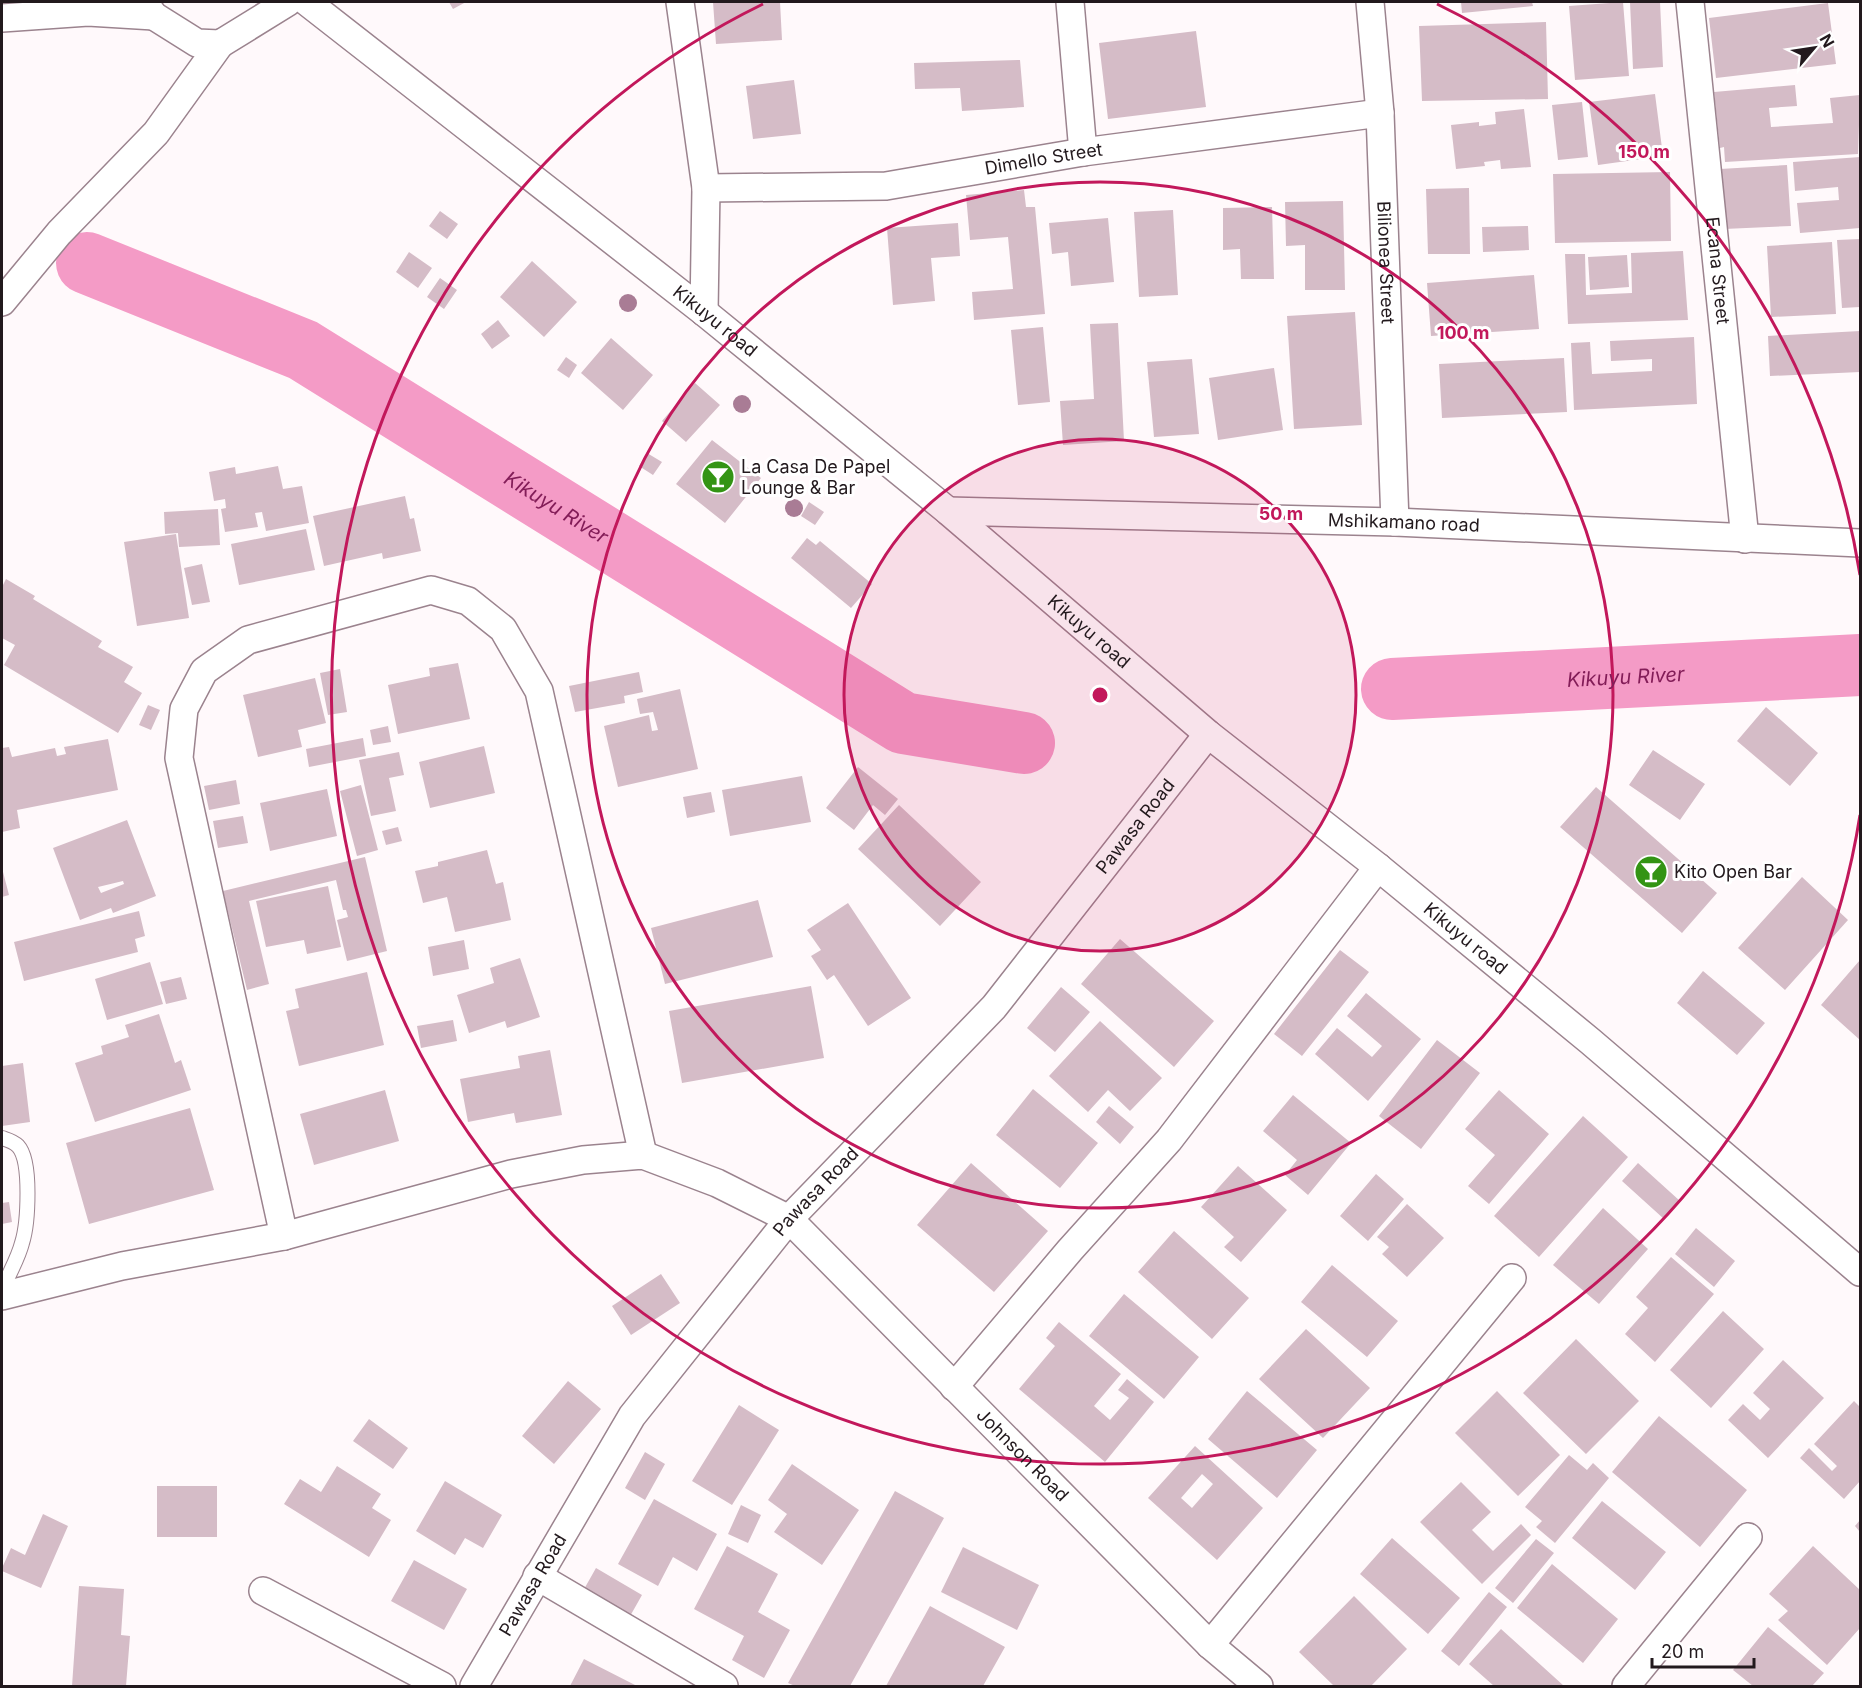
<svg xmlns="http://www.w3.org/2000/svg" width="1862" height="1688" font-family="Inter,sans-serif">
  <rect width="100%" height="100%" fill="#fff9fb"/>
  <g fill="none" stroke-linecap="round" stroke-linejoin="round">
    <!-- river -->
    <g stroke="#f49bc6" stroke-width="62">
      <path id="s1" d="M87,263L303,350L903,723L1024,743"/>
      <path id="s2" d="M1392,689L1860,665"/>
    </g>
  </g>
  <!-- building -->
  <path fill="#d5bcc7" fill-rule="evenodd" d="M449,2H466L453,9Z
    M713,2H780L782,40L716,44Z
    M1461,2H1532L1533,6L1462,13Z
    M1623,2L1629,76L1575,80L1569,6Z
    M1630,2H1660L1663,67L1633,69Z
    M1828,3L1836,64L1716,78L1709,18Z
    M1546,22L1548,99L1422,101L1419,26Z
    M1196,31L1206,107L1108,119L1099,43Z
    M1020,60L1024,107L962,111L960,88L915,89L914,63Z
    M794,80L801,134L753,139L746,86Z
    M1795,85L1797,106L1769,108L1771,127L1833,123L1830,98L1860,95L1858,154L1725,162L1724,147L1720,148L1714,92Z
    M1655,94L1663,156L1598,165L1589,102Z
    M1582,102L1588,157L1558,160L1552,105Z
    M1524,109L1531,167L1501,169L1500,160L1484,162L1485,166L1456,169L1451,125L1479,122V126L1496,124L1495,112Z
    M1860,157V228L1800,233L1797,203L1839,200L1838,187L1795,191L1793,162Z
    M1787,165L1791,226L1724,229L1720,169Z
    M1670,172L1671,241L1555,243L1553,174Z
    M1469,188L1470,254H1428L1426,189Z
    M1024,190L1026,207H1035L1045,314L974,320L972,292L1013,289L1008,237L970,240L966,195Z
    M1343,201L1345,290H1305V245L1286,246L1285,202Z
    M1272,207L1274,279H1241L1240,249L1223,250V208Z
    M1173,210L1178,295L1139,297L1134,212Z
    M440,211L458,224L447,239L429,226Z
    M1108,218L1114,282L1071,286L1068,252L1052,254L1049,223Z
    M958,223L960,256L931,258L935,301L893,305L887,228Z
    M1528,226L1529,250L1483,252L1482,227Z
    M1860,239V307L1842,308L1837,240Z
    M1832,242L1836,314L1771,317L1767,246Z
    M1683,251L1688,320L1568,324L1565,254H1585L1586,295L1632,293L1631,253Z
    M409,252L432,268L418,288L396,272Z
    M1627,255L1629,287L1590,290L1588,257Z
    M532,261L577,302L544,337L500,297Z
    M1534,275L1539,329L1431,336L1427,283Z
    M440,278L457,290L444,309L427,297Z
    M1355,312L1362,425L1294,429L1287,316Z
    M498,320L510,336L492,349L481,334Z
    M1118,323L1124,441L1063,445L1060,401L1094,399L1090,324Z
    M1043,327L1050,402L1018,405L1011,330Z
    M1860,331V372L1770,376L1768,336Z
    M1694,337L1697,404L1574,410L1571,343L1590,342L1592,374L1652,371V359L1611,361L1610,341Z
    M611,338L653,375L623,410L581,373Z
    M566,357L577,365L569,378L557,370Z
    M1564,358L1567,412L1442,418L1439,364Z
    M1192,359L1199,434L1154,437L1147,362Z
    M1274,368L1283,430L1218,440L1209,378Z
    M695,383L720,405L686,442L662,421Z
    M712,440L761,478L725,523L676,484Z
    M647,453L662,462L653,475L639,466Z
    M278,466L283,489L302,486L309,523L266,531L262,512L255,513L258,527L225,532L221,509L226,508L225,499L214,501L209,472L235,467L236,474Z
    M405,496L410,519L414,518L421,551L383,559L382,553L324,566L313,516Z
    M809,502L824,512L815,525L801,516Z
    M218,509L220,545L179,547L178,533L165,534L164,512Z
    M306,529L315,570L239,585L231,544Z
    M176,534L189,618L137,626L124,542Z
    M807,538L816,545L820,541L872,584L851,608L791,558Z
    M202,564L210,602L192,605L184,568Z
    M6,579L35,596L33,599L102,641L98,647L133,667L124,682L142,693L118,733L4,665L15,645L2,638V587Z
    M458,663L470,719L398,734L388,685L430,676L429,668Z
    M340,669L347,712L328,715L320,673Z
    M639,672L643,692L624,696L625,703L575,712L569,686Z
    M315,678L326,723L298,730L302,747L258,757L243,695Z
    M680,689L698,769L618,787L604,726L649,715L652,731L658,730L653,712L640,714L637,699Z
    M148,705L160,710L151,730L139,725Z
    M1766,707L1818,753L1790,786L1737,741Z
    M388,726L391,742L373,745L370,730Z
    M363,738L366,756L309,767L306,749Z
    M108,739L118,790L17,810L20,828L2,832V748L9,747L12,757L55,748L57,756L66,754L64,747Z
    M484,746L495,793L430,808L419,762Z
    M1653,750L1705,784L1680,820L1629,785Z
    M399,752L404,775L389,778L396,811L371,816L359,760Z
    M858,767L898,799L885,815L873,805L854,830L826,808Z
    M802,776L811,822L730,836L722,790Z
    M236,780L240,804L209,810L204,786Z
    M361,785L378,850L357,856L340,791Z
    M1596,787L1717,893L1682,933L1560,827Z
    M327,789L337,836L270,851L260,803Z
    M711,792L715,812L687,818L683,797Z
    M899,805L981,882L940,926L858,849Z
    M243,816L248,843L218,848L213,821Z
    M127,820L156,896L113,913L111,908L80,920L53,848ZM123,881L124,884L101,893L98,887Z
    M398,827L402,841L386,845L382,831Z
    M487,850L496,884L503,882L511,920L455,932L447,897L423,903L415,871L438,866V862Z
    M365,857L387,951L347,961L337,920L348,917L346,910H343L336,880L249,901L269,984L247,990L223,891Z
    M2,868L9,895L2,897Z
    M1802,877L1848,920L1785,990L1738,948Z
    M328,886L341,947L307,954L304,940L266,947L256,901Z
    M758,900L773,957L665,984L651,928Z
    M848,903L911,998L868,1026L834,975L827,980L811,956L821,950L807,930Z
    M139,911L145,936L135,939L138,952L24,981L14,942Z
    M1120,939L1214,1021L1174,1067L1081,984Z
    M464,940L469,969L433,976L428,947Z
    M1340,950L1369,972L1302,1056L1274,1034Z
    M520,958L540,1017L507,1028L505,1021L469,1033L457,995L494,983L490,968Z
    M1860,960V1040L1821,1005Z
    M150,962L163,1004L107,1020L95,979Z
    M1703,971L1765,1023L1737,1055L1677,1003Z
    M367,972L384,1045L299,1066L286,1011L299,1008L295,989Z
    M181,977L187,999L166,1004L160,982Z
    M811,986L824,1058L682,1083L669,1011Z
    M1061,987L1090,1012L1055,1052L1027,1028Z
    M1366,993L1421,1039L1368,1101L1315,1054L1337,1028L1372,1057L1382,1046L1347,1016Z
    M159,1014L175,1063L181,1060L191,1090L95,1122L75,1063L103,1054L101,1046L129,1037L125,1025Z
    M453,1020L457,1041L421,1048L417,1026Z
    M1100,1021L1162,1078L1130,1111L1108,1090L1088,1112L1049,1076Z
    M1437,1040L1480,1073L1421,1149L1379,1116Z
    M550,1050L562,1115L516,1123L514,1113L468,1122L460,1079L520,1068L518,1056Z
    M23,1063L30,1122L2,1126V1066Z
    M1033,1089L1098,1143L1060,1188L996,1135Z
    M385,1090L399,1141L314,1165L300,1114Z
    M1499,1090L1549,1134L1489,1204L1468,1186L1495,1155L1465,1129Z
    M1293,1095L1351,1143L1308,1195L1285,1175L1297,1160L1263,1131Z
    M1109,1106L1134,1127L1120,1144L1096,1122Z
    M190,1108L214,1190L89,1224L66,1143Z
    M1583,1116L1628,1157L1539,1257L1494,1216Z
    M971,1163L1048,1231L994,1292L917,1225Z
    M1638,1163L1680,1201L1664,1219L1622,1181Z
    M1238,1166L1287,1210L1241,1262L1224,1247L1234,1237L1201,1207Z
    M1376,1174L1404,1199L1368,1241L1340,1216Z
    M9,1202L12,1222L2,1224V1203Z
    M1407,1204L1444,1238L1407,1277L1382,1254L1389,1247L1377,1237Z
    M1603,1208L1648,1249L1599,1304L1553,1265Z
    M1696,1228L1735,1261L1714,1287L1675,1254Z
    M1174,1231L1249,1298L1212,1339L1138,1272Z
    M1671,1257L1714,1294L1655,1362L1625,1334L1648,1308L1636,1297Z
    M1332,1265L1398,1321L1367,1357L1301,1302Z
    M661,1274L680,1303L631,1335L612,1306Z
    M1124,1294L1199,1357L1164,1399L1089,1336Z
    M1723,1311L1764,1349L1711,1408L1670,1370Z
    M1059,1322L1121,1374L1094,1406L1110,1420L1129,1398L1118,1390L1127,1379L1154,1402L1105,1462L1019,1389L1055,1346L1046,1338Z
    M1306,1329L1370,1388L1323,1438L1259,1379Z
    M1576,1339L1639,1401L1586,1454L1523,1393Z
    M1783,1360L1824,1398L1768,1458L1728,1420L1743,1404L1760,1420L1770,1409L1753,1393Z
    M568,1381L601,1409L554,1464L522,1436Z
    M1247,1391L1317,1450L1277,1498L1208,1439Z
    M1497,1391L1560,1455L1518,1496L1455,1433Z
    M1854,1401L1860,1407V1481L1844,1499L1800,1458L1809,1448L1832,1471L1837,1466L1814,1444Z
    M739,1405L779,1430L732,1505L692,1481Z
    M1659,1416L1747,1490L1700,1547L1612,1472Z
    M369,1419L408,1448L393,1469L353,1441Z
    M1195,1446L1263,1508L1217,1560L1148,1498ZM1202,1474L1213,1484L1192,1508L1181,1498Z
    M645,1452L665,1464L645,1500L625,1488Z
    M1569,1455L1587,1470L1593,1463L1609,1478L1555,1543L1536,1527L1542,1521L1525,1507Z
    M792,1464L859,1510L822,1565L774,1532L787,1514L768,1500Z
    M337,1466L381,1494L372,1508L391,1520L369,1557L284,1504L300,1479L321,1492Z
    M445,1481L502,1515L483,1548L465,1538L455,1555L416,1531Z
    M1461,1482L1491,1512L1472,1530L1493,1551L1521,1524L1531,1535L1482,1584L1420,1522Z
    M157,1486H217V1537H157Z
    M895,1491L944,1518L850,1686H795L788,1683Z
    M654,1499L717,1534L697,1571L673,1557L658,1586L618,1564Z
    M1602,1501L1666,1552L1635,1590L1572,1538Z
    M741,1505L761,1515L748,1543L728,1534Z
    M43,1514L68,1526L41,1588L2,1571V1568L11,1548L25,1555Z
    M1860,1520V1532L1855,1526Z
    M1392,1538L1460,1598L1428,1634L1360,1574Z
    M1536,1539L1554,1553L1513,1603L1495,1588Z
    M727,1546L778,1574L758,1612L790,1630L764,1678L732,1660L744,1636L694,1609Z
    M1813,1546L1860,1590V1628L1827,1665L1778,1620L1788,1611L1769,1594Z
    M963,1547L1039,1585L1017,1630L941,1592Z
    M414,1560L467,1589L444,1630L391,1601Z
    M1552,1564L1618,1619L1583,1663L1517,1608Z
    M596,1568L642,1595L629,1618L583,1591Z
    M79,1586L124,1589L121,1635L130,1636L126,1686H72Z
    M1489,1592L1507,1607L1459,1666L1441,1651Z
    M1354,1596L1407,1649L1371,1686H1334L1299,1652Z
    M930,1606L1005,1647L983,1686H886Z
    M1768,1627L1824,1673L1812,1686H1753L1733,1670Z
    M1501,1629L1564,1686H1494L1469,1664Z
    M584,1659L637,1686H570Z"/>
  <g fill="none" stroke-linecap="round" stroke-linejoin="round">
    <defs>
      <path id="service" d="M2,1138C8,1140 13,1141 18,1146C32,1161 28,1224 22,1243C18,1259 8,1275 2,1291"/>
      <g id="minor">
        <path d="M144,2L154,16L197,43L220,44L288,2"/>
        <path id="s3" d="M307,2L704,312L948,511L1208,734L1378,867L1590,1041L1860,1272"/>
        <path d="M680,2L706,188L704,312"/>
        <path d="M1070,2L1083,152"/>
        <path id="s4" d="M1370,2L1380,113L1395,522"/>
        <path id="s5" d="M1690,2L1745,539"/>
        <path d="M2,18L88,12L154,16"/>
        <path id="s6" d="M706,188L886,186L1083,152L1380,113"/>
        <path d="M2,302L59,233L156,133L220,44"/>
        <path id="s7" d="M948,511L1395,522L1860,543"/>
        <path d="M284,1236L179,758L184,709L204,671L248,640L431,590L468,601L503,629L539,691L643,1155"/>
        <path id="s8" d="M2,1296L122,1266L284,1236L511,1174L583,1160L643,1155L717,1183L789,1219L1210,1645L1259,1686"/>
        <path d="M954,1387L1070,1250L1169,1140L1378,867"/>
        <path d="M537,1576L724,1686"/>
        <path d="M263,1591L442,1686"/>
        <path d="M1210,1645L1512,1278"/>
        <path id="s9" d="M474,1686L632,1416L789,1219L994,1007L1208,734"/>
        <path d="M1626,1686L1748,1537"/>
      </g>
    </defs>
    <!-- service casing -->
    <use href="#service" stroke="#9b838e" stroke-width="16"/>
    <!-- minor casing -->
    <use href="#minor" stroke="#9b838e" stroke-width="30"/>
    <!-- service -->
    <use href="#service" stroke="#fff" stroke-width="14"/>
    <!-- minor -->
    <use href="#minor" stroke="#fff" stroke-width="27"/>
  </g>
  <!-- trees -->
  <g fill="#a97c95">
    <circle cx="628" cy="303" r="9"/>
    <circle cx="742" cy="404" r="9"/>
    <circle cx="794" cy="508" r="9"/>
  </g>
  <!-- distance rings -->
  <circle cx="1100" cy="695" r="256" fill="#c2185b" fill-opacity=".12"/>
  <g fill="none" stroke="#c2185b" stroke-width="3">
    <circle cx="1100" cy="695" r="256"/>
    <circle cx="1100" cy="695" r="513"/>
    <path d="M1860 815A769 769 0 1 1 763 4M1437 4A769 769 0 0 1 1860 575"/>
  </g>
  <!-- icons -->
  <defs>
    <symbol id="bar-disc" viewBox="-11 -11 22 22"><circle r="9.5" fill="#339414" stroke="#fff"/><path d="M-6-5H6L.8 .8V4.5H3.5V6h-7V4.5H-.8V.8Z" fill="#fff"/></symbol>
  </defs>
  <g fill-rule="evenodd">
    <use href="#bar-disc" x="699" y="458" width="38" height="38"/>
    <use href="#bar-disc" x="1632" y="853" width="38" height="38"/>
  </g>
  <g text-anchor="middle" stroke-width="6" stroke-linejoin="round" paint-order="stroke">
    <!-- street labels -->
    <g font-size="18" fill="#22191d" stroke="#fff">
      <text dy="6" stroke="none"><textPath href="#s6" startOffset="340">Dimello Street</textPath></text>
      <text dy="6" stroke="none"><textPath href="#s4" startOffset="261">Bilionea Street</textPath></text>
      <text dy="6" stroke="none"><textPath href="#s5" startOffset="270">Ecana Street</textPath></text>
      <text dy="6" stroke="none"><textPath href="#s3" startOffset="518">Kikuyu road</textPath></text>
      <text dy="6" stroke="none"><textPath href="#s7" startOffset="456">Mshikamano road</textPath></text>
      <text dy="6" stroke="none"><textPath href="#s3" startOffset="1004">Kikuyu road</textPath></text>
      <text dy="6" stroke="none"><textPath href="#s9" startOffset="1089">Pawasa Road</textPath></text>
      <text dy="6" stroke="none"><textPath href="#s3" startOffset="1490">Kikuyu road</textPath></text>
      <text dy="6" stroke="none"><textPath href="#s9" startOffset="603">Pawasa Road</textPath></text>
      <text dy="6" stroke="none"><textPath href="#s8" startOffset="1149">Johnson Road</textPath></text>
      <text dy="6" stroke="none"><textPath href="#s9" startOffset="117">Pawasa Road</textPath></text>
    </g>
    <!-- poi labels -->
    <g font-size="18" fill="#22191d" stroke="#fff" text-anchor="start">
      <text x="741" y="473">La Casa De Papel<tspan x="741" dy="21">Lounge &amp; Bar</tspan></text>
      <text x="1674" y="878">Kito Open Bar</text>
    </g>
    <!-- water labels -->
    <g font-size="20" font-style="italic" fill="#831d58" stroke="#fff">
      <text dy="7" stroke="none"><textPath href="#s1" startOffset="531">Kikuyu River</textPath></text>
      <text dy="7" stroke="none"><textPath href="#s2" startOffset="234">Kikuyu River</textPath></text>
    </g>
  </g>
  <circle cx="1100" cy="695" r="9" fill="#c2185b" stroke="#fff" stroke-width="3"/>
  <g font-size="18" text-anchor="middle" font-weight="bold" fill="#c2185b" stroke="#fff" stroke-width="6" stroke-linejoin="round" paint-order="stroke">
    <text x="1644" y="158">150 m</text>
    <text x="1463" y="339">100 m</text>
    <text x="1281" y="520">50 m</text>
  </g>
  <!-- border -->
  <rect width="1862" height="1688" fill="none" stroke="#22191d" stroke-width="6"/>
  <!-- north arrow -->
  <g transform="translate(1814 48) rotate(61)" stroke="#ffffff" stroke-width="4.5" paint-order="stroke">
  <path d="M0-4.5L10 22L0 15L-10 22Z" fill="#22191d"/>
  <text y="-9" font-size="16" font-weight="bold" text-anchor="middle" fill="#22191d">N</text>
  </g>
  <!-- scale -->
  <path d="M1652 1658v9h102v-9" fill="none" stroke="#22191d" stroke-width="3"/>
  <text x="1661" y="1658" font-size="18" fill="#22191d" stroke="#ffffff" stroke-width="4.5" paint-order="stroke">20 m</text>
</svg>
